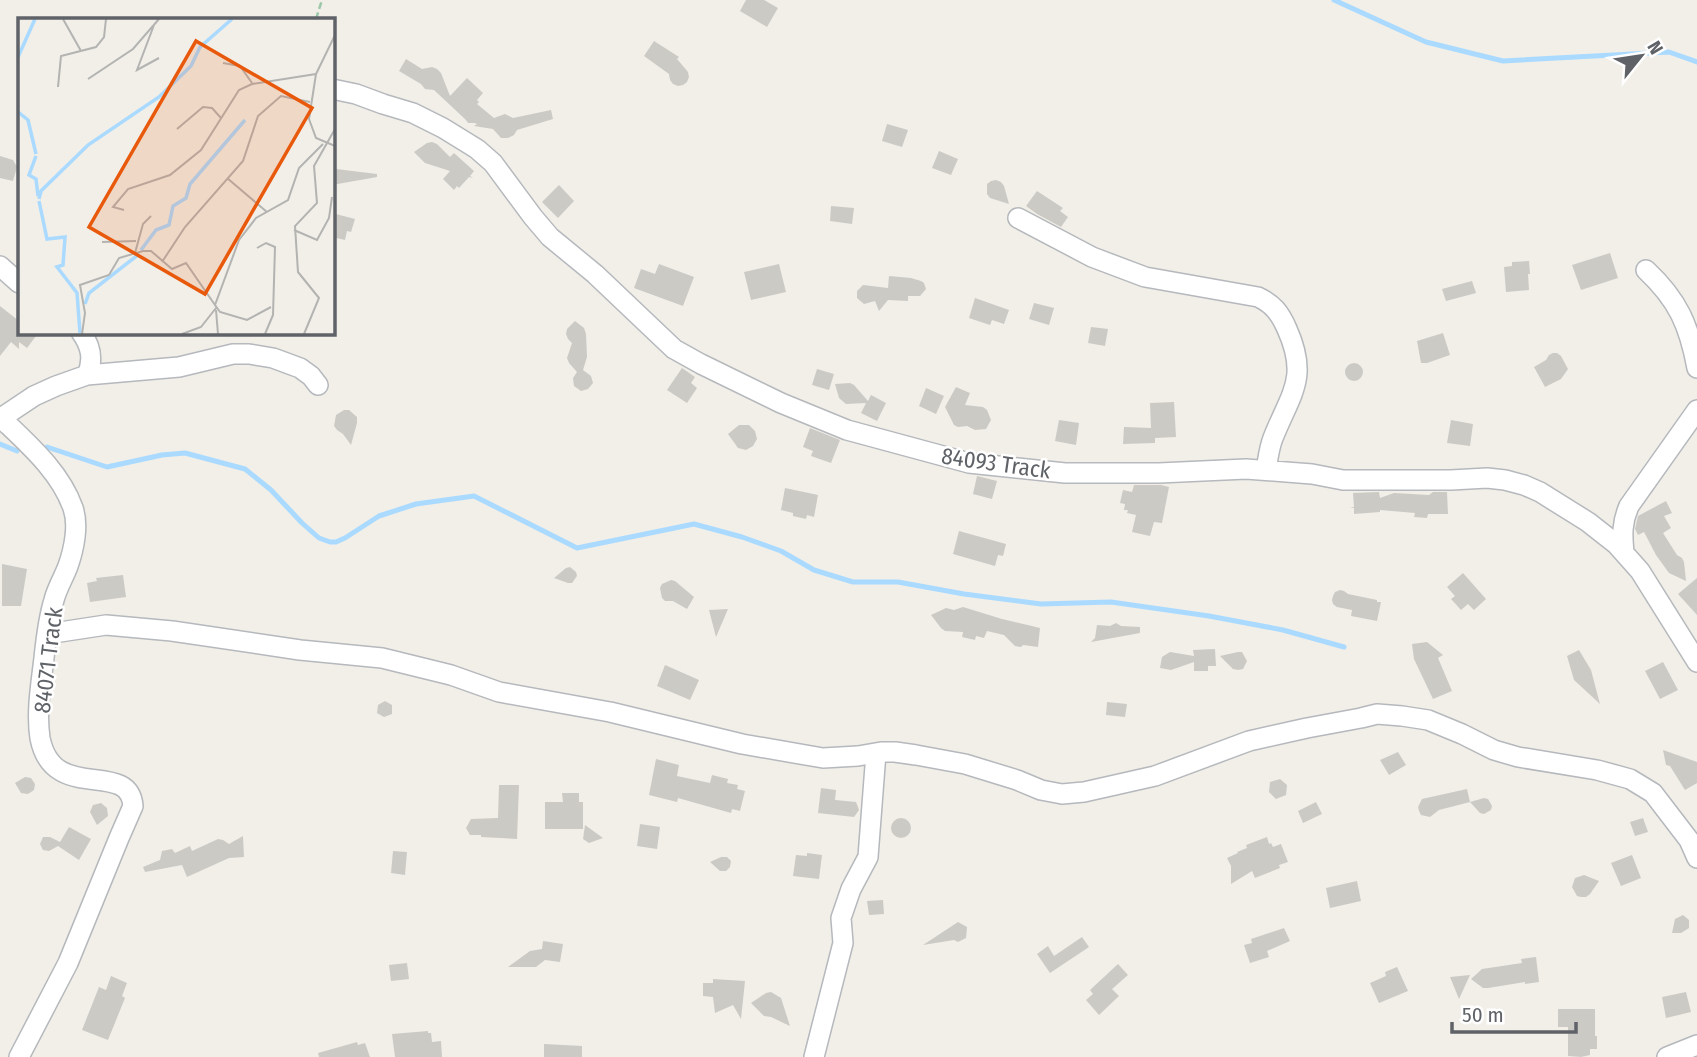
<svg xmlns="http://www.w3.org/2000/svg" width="1697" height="1057" font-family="'Fira Sans Condensed',sans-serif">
  <rect width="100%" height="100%" fill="#f1efe8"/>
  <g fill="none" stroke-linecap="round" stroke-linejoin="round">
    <!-- stream -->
    <path stroke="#aadaff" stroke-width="5" d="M1334,0L1426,42L1503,61L1669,52L1697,62
      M0,444L17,451
      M47,447L107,467L162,455L185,453L245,469L271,490L302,523L319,538L330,542H336L345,538L379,516L416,504L474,496L577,548L694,524L742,537L781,551L814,570L853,582H898L964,594L1041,604L1111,602L1209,616L1283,630L1344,647"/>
  </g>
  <!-- building -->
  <path fill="#cccac5" d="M746,0H764L778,8L767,27L740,11Z
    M654,41L679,57L677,59L688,72L689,77L687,82L683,85L678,86L673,84L670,80L669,74L644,56Z
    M406,59L422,69L432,67L437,69L441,73L450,96L467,78L483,93L477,100L479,102L477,104L494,118L505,114L513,118L551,110L553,119L517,130L514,135L508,138H501L493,129L474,126L477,124L475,123H468L466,120L434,90L425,89L421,84L399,71Z
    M887,124L908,130L902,147L882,141Z
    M432,142L437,144L450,157L454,153L474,171L470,176L473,178L469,177L459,188L457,186L454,190L443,179L450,171L425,163L414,152L427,143Z
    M939,151L958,159L951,175L932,168Z
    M0,156L13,160L17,167L13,181L0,178Z
    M336,169L377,174V177L332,185L333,172Z
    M996,180L1001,182L1004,186L1009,204L990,198L987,194V184L991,181Z
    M559,185L574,201L558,218L542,202Z
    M1037,191L1063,208L1060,211L1068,217L1061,227L1037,214L1026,206Z
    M831,206L854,208L852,224L830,221Z
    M332,213L355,219L351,232L347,231L345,240L332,237Z
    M1610,253L1618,278L1581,290L1572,265Z
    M1529,261L1530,274H1528L1529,290L1506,292L1504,267L1512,266V262Z
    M659,264L694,277L683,306L634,288L641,269L655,274Z
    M779,264L786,292L751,300L744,272Z
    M889,276L911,278L921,281L924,283L926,289L920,296H908V301L888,300L879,311L875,301L864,304L857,298V291L863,285L888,288Z
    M1472,281L1476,293L1446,301L1442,289Z
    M975,298L1009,310L1004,324L992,320L990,325L969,318Z
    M1034,303L1054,308L1049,325L1029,319Z
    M0,306L19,321V332H39L27,348L19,342V349L11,342L0,356Z
    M575,321L584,328L586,334L587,357L583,370L591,376L593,383L588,389L581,391L574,386L573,378L577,372L569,363L567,358L572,343L568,339L566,334L567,329Z
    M1091,327L1108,329L1105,346L1088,343Z
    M1443,333L1450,355L1427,363H1421L1417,341Z
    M1553,353H1557L1561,356L1568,369L1561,379L1545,387L1534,367L1546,360L1549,355Z
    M1345 372a9 9 0 1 1 18 0a9 9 0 1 1-18 0Z
    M682,368L695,377L691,383L697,388L687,403L667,390Z
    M817,369L834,374L829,390L812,385Z
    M850,383L854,385L868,401L871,395L886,403L877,421L861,413L866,403L846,404L839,398L835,384Z
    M956,387L970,393L965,405L983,407L987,410L991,420L986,429L975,430L967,426L958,427L954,425L945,407Z
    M926,388L944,396L936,414L919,406Z
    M1174,402L1176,437L1155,438V443L1123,444L1124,427L1151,428L1150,403Z
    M344,410H349L357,417V423L351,445L343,434L337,430L334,426L336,415Z
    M1059,420L1079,423L1076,445L1055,441Z
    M1451,420L1473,424L1470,446L1447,443Z
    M739,425H749L755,431L757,439L753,446L746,450L738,448L728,434Z
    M810,428L840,440L831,463L811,456L813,451L803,447Z
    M977,476L997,481L992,499L973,494Z
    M1134,485H1161L1169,487L1162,523L1154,522L1150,536L1132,532L1136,515L1127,513L1128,510H1124L1125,504L1120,503L1123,490L1132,492Z
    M785,488L818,495L814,517L807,515L806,519L793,516V513L781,510Z
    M1379,492L1380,498L1394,493L1429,495L1433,492H1447L1448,514H1428L1427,518L1414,517L1415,513L1380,510V512L1354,514V508H1350L1354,507L1353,493Z
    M1666,501L1672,513L1664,516L1671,528L1663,533L1677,555L1682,558L1684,562L1686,581L1669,573L1656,555L1644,532L1638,535L1635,529L1638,516Z
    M959,531L1006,544L1003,556L998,555L995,566L953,554Z
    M2,564L27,569L21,606H2Z
    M570,567L576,572L577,576L572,583H568L554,578L566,568Z
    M1463,573L1486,599L1474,610L1468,604L1461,610L1451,599L1455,596L1447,587Z
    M123,575L126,597L90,602L87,583L97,581L96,578Z
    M1697,578V615L1678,594Z
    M671,580L675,581L694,597L687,609L673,601H665L662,598L660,588L662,584Z
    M1340,590L1344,591L1348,594L1377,600V602H1381L1377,621L1351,616L1352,610L1337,607L1333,604L1332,600L1333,596L1335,592Z
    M963,607L1002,619L1040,628L1038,647L1023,645L1021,647L1015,646L1004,635L987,631L984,638L976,636L975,640L962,637L963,632L945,631L941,628L931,615L946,608L954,610Z
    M728,609L716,637L709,610Z
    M1116,623L1121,626L1140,627V633L1091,642L1095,638L1097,625L1110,626Z
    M1427,642L1443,655L1438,658L1452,691L1433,699L1414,659L1412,644Z
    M1215,649L1216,666H1208V671H1194V662L1171,670L1160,668L1162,657L1170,652L1194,656L1193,650Z
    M1579,650L1591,670L1600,704L1574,680L1567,656Z
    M1238,652H1242L1247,661L1243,669L1238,670L1233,669L1220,656Z
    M1663,662L1678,690L1660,699L1645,671Z
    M665,665L699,680L690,700L657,686Z
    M385,701L392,705V714L384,717L377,713L378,705Z
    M1107,702L1127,704L1125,717L1106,715Z
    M1663,750L1697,762V783L1685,790L1670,766L1666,765Z
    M1398,752L1406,765L1389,775L1380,760Z
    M656,759L679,765L677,776L710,783L712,775L728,779L727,783L738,785L737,789L745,791L740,811L732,809L731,813L678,798L677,802L649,795Z
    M25,777L31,778L35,784L34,790L28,794L21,793L15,783Z
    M1280,779L1287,785L1286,795L1276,799L1269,792L1270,782Z
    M499,785H519L517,839L481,837V835H470L466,828L471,819L498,818Z
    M821,788L836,790L835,800L856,802L859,810L854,817L818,813Z
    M1467,789L1470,802L1484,798L1488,799L1492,806L1491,810L1484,814L1480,813L1470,802L1439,810L1430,817L1421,815L1419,811L1418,807L1422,799Z
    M562,793H579V802H583V829H545V802H563Z
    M1316,802L1322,814L1303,823L1298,811Z
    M101,803L107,808L108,816L97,825L90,812L93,805Z
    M1643,818L1648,832L1635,836L1630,822Z
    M891 828a10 10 0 1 1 20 0a10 10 0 1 1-20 0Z
    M640,824L660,827L657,849L637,846Z
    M585,825L603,838L589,843L583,839Z
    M69,827L91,839L79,860L58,846L49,851L43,850L40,844L43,837H50L60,842Z
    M243,836L244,857L229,858L187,877L182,865L145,872L143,867L160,860L162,851L172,849L175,853L190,846L192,851L218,839L223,840L229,844Z
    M1267,837L1269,844L1271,843L1273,847L1281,844L1288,862L1279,865L1280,868L1255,878L1252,871L1231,884V866L1227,858L1238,853L1237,852L1247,848L1246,845Z
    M393,851L407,852L405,875L391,873Z
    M807,853L822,855L819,879L793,876L796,855L807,856Z
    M1632,855L1641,878L1621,886L1611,863Z
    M721,857H727L731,861L730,867L726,871H720L710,862Z
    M1584,875L1599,881L1590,894L1586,897H1581L1577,896L1572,887L1575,878Z
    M1357,881L1361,901L1330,908L1326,888Z
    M883,900L884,914L869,915L867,901Z
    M1683,915L1689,920V928L1681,933H1672L1675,919Z
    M958,922L967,927L966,938L958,942L954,940L923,945Z
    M1284,928L1290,941L1267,951L1269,957L1250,963L1244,945L1252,943L1251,939Z
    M1082,937L1089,947L1050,973L1037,954L1048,946L1054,956Z
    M543,941L563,944L560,962L545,960L536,967H508L530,951L542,949Z
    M1536,957L1539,982L1525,984V982L1488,988H1483L1471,979L1482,969L1522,963L1521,959Z
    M407,963L409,979L391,981L389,965Z
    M1118,964L1128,975L1112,989L1119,996L1099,1015L1086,1000L1093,994L1090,990Z
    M1397,967L1408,991L1379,1003L1370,983L1386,976L1385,972Z
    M1470,975L1459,999L1450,977Z
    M111,976L127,983L122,996L125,998L108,1040L82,1030L99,987L106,990Z
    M713,979L745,981L741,1019L733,1005L715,1013L713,997L703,996V983H713Z
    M771,992L781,998L790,1026L771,1017L764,1016L751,1003L766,993Z
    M1686,992L1691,1012L1666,1018L1662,997Z
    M1558,1009H1595V1036H1597V1049H1590V1055L1581,1057L1568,1056V1027H1558Z
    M428,1031V1033H431L432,1042L441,1041L442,1057H395L392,1034Z
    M357,1042L358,1045L365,1043L370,1057H319L318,1053Z
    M544,1044L582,1046V1057H544Z"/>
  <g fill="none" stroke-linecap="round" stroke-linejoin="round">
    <defs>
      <path id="minor" d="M332,89L356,94L383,104L413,113L443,128L477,149L493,163L533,217L550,237L595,274L674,349L701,364L781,403L847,430L969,463L1065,473H1159L1246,469L1312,474L1343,480H1451L1487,478L1505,480L1524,485L1540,492L1588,522L1616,544L1640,571L1697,662
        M1018,218L1092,257L1145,277L1258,297C1273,304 1280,313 1287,329C1309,378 1291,393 1273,438C1269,448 1268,459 1266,470
        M0,266L19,283
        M1646,270C1678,300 1689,325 1697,368
        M81,332C91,346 94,359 87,375
        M0,417C27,443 60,471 73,508C79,525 74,549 68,566C64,577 57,588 54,600C48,619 46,639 44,658C41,684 36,712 40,738C53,805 129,758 133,806L119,838L68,963L19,1057
        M1,418L34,396L56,386L87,375L179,367L233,354H249L273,358L300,368L311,376L318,385
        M1624,552C1622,535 1622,522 1629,506L1697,410
        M47,634L106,625L172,631L300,650L382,658L451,675L499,692L610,712L742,744L823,758L858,756L881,752H895L916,755L965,764L1017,780L1041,790L1062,794L1084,792L1155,776L1249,741L1307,728L1361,718L1377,714L1402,716L1428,720L1462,734L1494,750L1518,757L1597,770L1630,779L1653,793L1689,840L1697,858
        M814,1057L843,943L841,918L851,889L868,857L876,753
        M1667,1057L1697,1045"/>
    </defs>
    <!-- minor casing -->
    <use href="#minor" stroke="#b5b8bc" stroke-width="22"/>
    <!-- path -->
    <path stroke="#9cc7a9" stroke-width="2.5" stroke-dasharray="7 3.5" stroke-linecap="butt" d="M316,19L322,0"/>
    <!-- minor -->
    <use href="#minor" stroke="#fff" stroke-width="19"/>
  </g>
  <g text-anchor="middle" stroke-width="5" stroke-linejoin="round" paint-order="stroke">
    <!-- street labels -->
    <g font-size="23" fill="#5f6368" stroke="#fff">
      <text transform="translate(996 463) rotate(8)" y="8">84093 Track</text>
      <text transform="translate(48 660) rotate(-83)" y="8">84071 Track</text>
    </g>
  </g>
  <!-- overview -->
  <g transform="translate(18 18)">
    <rect width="317" height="317" fill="#f1efe8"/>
    <path fill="none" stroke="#aadaff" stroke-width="3.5" d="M0,39L17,1M0,94L10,102L18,136M18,138L11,157L18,161L20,178M21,181L23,173L70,127L141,79L173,48L182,29L214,1M21,183L29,221L47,219L45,247L39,249L59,275L62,315M123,232L138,212L151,207L155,188L168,180L172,166L227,102M67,286L71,275L121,236"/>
    <path fill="none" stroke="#b3b3b1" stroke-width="2" d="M45,1L63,33M136,7L119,52L141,40M317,17L298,56L291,101L298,120L317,128M205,45L222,48L234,65M70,61L115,31L141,1M40,69L43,38L78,29L86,19L88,1M159,111L185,89L194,90L203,100M209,160L249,194M106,192L95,189L110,171L152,157L183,132L221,72L234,66L298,56M276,212L299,222L311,200L314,179M84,224L118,223M239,230L248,225L257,229L255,297L247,316M117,235L125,206L133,198M144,244L167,209L225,143L240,98L263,78L292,84M253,289L229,302L202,294L197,287L221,222L238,200L270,182L281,150L305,126M198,292L200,316M64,316L67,295L62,267L91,257L101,240L125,233H133L154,251L168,245L197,287M164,316L183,309L198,290M286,316L301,280L280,254L277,208L299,185L296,148L317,111"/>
    <path fill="#e8590c" fill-opacity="0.15" stroke="#e8590c" stroke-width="3.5" d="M178,23L294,90L187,276L71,209Z"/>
    <rect width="317" height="317" fill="none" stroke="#5f6368" stroke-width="3.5"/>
  </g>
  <!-- north arrow -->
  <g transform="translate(1641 56) rotate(60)" stroke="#ffffff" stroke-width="5" paint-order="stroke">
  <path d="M0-5L12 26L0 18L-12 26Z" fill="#5f6368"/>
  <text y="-10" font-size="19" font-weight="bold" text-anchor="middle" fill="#5f6368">N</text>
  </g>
  <!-- scale -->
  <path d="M1452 1022v10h124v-10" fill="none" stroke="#5f6368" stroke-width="3.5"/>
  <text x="1462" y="1022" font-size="21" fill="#5f6368" stroke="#ffffff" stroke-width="5" paint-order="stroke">50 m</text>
</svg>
